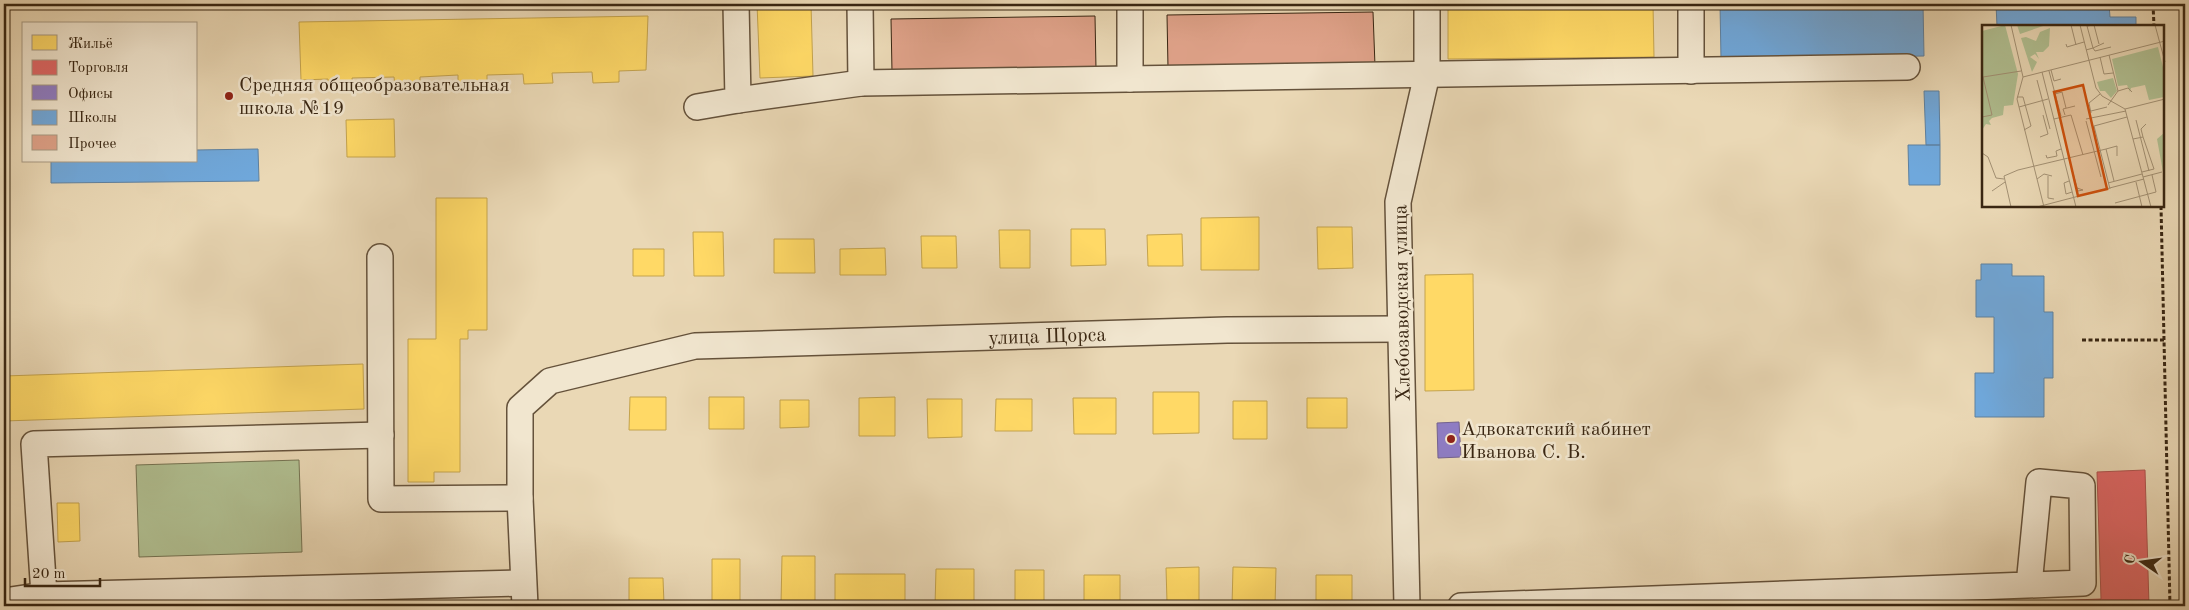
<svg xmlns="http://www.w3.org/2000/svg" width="2189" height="610" font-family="'Old Standard TT',serif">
  <rect width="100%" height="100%" fill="#ead8b5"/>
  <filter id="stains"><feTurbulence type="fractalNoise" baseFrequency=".004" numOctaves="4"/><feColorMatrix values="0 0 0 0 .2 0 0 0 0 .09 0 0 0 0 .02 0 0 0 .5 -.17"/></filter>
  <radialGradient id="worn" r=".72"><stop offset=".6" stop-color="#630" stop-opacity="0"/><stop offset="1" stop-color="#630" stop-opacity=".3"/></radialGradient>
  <!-- green -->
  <path fill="#b1c092" stroke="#757352" d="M299,460L302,552L139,557L136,465Z"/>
  <!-- homes -->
  <path fill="#ffd966" stroke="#c4a34d" d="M757,4H811L813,76L760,78Z
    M1653,4L1654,57L1448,59V5Z
    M648,16L646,70L619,71V82L593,83L592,72L552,73L553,83L524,84L523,74L487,75V85H458V75L420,77V86H395L394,77L352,78L353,87L328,88V79L301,80L299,22Z
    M394,119L395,157H347L346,120Z
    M436,198H487V330H468V339H460V472H434V482H408V339H436Z
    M1259,217V270H1201V218Z
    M1317,227H1352L1353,268L1318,269Z
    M1071,229H1105L1106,265L1071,266Z
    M999,230H1030V268H1000Z
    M693,232H723L724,276H694Z
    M1182,234L1183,266H1148L1147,235Z
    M921,236H956L957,268H922Z
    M774,239H814L815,273H774Z
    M885,248L886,275H840V249Z
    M633,249H664V276H633Z
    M1473,274L1474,390L1425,391V275Z
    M363,364L364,409L4,421V376Z
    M1153,392H1199V433L1153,434Z
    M630,397H666V430H629Z
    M709,397H744V429H709Z
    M895,397V436H859V398Z
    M1073,398H1116V434H1074Z
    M1307,398H1347V428H1307Z
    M927,399H962V437L928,438Z
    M996,399H1032V431H995Z
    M780,400H809V427L780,428Z
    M1233,401H1267V439H1233Z
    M57,503H79L80,541L58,542Z
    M782,556H815V605H781Z
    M712,559H740V605H712Z
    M1199,567V601L1167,602L1166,568Z
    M1233,567L1276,568L1275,606H1232Z
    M936,569H974V606H935Z
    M1015,570H1044V606H1015Z
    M835,574H905V605H835Z
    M1084,575H1120V606H1084Z
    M1316,575H1352V605H1316Z
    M629,578H663L664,604H629Z"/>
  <!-- shops -->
  <path fill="#e06666" stroke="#ae534d" d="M2145,470L2149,606H2019V602L2101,599L2097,472Z"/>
  <!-- offices -->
  <path fill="#8e7cc3" stroke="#74628e" d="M1459,422L1461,457L1438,458L1437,423Z"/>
  <!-- schools -->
  <path fill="#6fa8dc" stroke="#5f819f" d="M1720,4H1923L1924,56L1721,59Z
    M1996,4H2109L2110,17H2136V26H1997Z
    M1924,91H1939L1940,145H1926Z
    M1908,145H1940V185H1909Z
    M258,149L259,181L51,183V161H196V150Z
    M1981,264H2012V276H2044V312H2053V378H2044V417H1975V373H1994V317H1976V280H1981Z"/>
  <!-- building -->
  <path fill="#dea188" stroke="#392612" d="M1373,12L1375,66L1168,68L1167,15Z
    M1095,16L1096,69L892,72L891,19Z"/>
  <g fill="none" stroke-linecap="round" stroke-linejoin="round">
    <defs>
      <g id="minor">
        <path d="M860,4L861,83"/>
        <path d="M1130,4V79"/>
        <path d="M1691,71V4"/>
        <path d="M738,100L861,83L1907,67"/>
        <path d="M697,107L738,100L736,4"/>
        <path d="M380,257L381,499L520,498"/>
        <path d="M44,595L34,444L381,435"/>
        <path d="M4,601L44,595L523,583"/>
        <path id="s1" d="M525,606L520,498V408L550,381L695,346L1227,330L1399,329"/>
        <path d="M1407,606L1398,202L1427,74V4"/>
        <path d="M1461,606L2083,583L2082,486L2039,482L2029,585"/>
      </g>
    </defs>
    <!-- minor casing -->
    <use href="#minor" stroke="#65523b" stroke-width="28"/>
    <!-- path -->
    <path stroke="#392612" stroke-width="3" stroke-dasharray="4 2.5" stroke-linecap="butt" d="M2153,4L2154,26
      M2161,206L2170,606
      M2082,340H2164"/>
    <!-- minor -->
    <use href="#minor" stroke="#f1e6cf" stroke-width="25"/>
  </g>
  <!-- markers -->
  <g fill="#8f2418" stroke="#f1e6cf" stroke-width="2">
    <circle cx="229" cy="96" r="5"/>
    <circle cx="1451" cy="439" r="5"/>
  </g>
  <g text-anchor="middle" stroke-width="5" stroke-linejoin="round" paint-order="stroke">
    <!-- poi labels -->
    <g font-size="20" fill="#392612" stroke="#f1e6cf" text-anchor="start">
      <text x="239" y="91">Средняя общеобразовательная<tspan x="239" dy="23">школа №19</tspan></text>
      <text x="1461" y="435">Адвокатский кабинет<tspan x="1461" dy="23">Иванова С. В.</tspan></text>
    </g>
    <!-- street labels -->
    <g font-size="20" fill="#392612" stroke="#f1e6cf">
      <text transform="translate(1401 303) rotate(-91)" y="7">Хлебозаводская улица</text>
      <text dy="7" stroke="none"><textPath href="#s1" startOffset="740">улица Щорса</textPath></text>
    </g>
  </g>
  <!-- overview -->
  <g transform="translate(1982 25)">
    <rect width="182" height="182" fill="#ead8b5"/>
    <path d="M23,0L36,49L31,80L22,81L21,90L10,93L7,96L9,100L4,99L0,105V6ZM35,0H64L38,9ZM68,3L67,21L61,27H54L57,34L53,29L48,32L55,37L50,47L39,13L44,12L54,16L58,7ZM176,22L182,46V72L167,75L163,60L149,63L148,67L145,60L136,61L130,34ZM131,53L135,66L129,73L123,66H118L115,57ZM182,108L183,147H181L175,114Z" fill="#b1c092"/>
    <path fill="none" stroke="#a39174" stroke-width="1" d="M29,0L41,52L35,74L62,182M89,0L94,20M98,0L114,63L120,71L143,84L169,182M112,0L117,19M173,0L183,37M122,18L111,23L113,26L129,22M84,19L85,22L102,17M104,25L111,23L105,1L112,0M127,30L136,66M118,32L122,49L131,48M69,45L72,56L79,54M67,46L79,91M60,47L94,182M41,52L183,16M55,55L68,104M73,69L80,67L84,83M35,72H41L49,101L42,105M126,80L136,66L146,63L150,67M37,82L66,74M143,84L183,74M109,86L125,82M109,88L107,78L118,69M83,90L81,84L93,81M0,92L10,90L1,52L39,46M72,94L89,90L101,130M104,94L144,86M154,95L167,146M104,96L119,152M58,112L66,109L61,90M151,114L161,112L159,104L164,99M124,124L135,121V131M0,128L6,132L14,153L22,154M64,130L65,133L75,131L74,126L79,124M87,134L96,166L101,165L95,163M160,147L172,144L161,112M66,151V173L72,174M161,152L180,147M55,154L62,149L70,151M87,156L82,158L84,169L90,167M154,157L160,182M126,158L160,149M128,164L112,101L145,92M10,166L23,157M133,178L174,167L170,150M29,182L22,151L36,145L124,124L132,156M55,182L162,154"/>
    <path fill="#ce510d" fill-opacity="0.15" stroke="#ce510d" stroke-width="2.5" d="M101,60L125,164L96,171L72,67Z"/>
    <rect width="182" height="182" fill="none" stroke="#392612" stroke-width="2.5"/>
  </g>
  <!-- margin -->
  <rect width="2189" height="610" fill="none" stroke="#ead8b5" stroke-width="20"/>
  <rect x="5" y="5" width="2179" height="600" fill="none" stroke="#392612" stroke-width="2.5"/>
  <rect x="10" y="10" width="2169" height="590" fill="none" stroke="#392612"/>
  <!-- legend -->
  <rect x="22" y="22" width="175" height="140" fill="#f1e6cf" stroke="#a79983"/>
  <rect x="32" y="35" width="25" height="15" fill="#ffd966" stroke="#a79983"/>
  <text x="68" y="48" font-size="15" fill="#392612">Жильё</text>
  <rect x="32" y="60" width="25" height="15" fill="#e06666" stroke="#a79983"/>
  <text x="68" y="72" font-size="15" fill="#392612">Торговля</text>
  <rect x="32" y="85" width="25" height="15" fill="#8e7cc3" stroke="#a79983"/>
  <text x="68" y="98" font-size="15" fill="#392612">Офисы</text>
  <rect x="32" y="110" width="25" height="15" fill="#6fa8dc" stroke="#a79983"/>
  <text x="68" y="122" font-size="15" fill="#392612">Школы</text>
  <rect x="32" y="135" width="25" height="15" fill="#dea188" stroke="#a79983"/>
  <text x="68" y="148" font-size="15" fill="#392612">Прочее</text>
  <!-- north arrow -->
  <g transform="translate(2142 562) rotate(283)" stroke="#f1e6cf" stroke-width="4" paint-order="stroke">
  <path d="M0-4L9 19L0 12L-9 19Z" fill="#392612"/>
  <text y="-8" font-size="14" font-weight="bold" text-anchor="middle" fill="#392612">С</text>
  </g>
  <!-- scale -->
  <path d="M25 578v8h75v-8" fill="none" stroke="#392612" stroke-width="2.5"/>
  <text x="32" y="578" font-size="15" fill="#392612" stroke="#f1e6cf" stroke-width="4" paint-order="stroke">20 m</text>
  <rect width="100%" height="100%" filter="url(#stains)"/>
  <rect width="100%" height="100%" fill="url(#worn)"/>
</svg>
